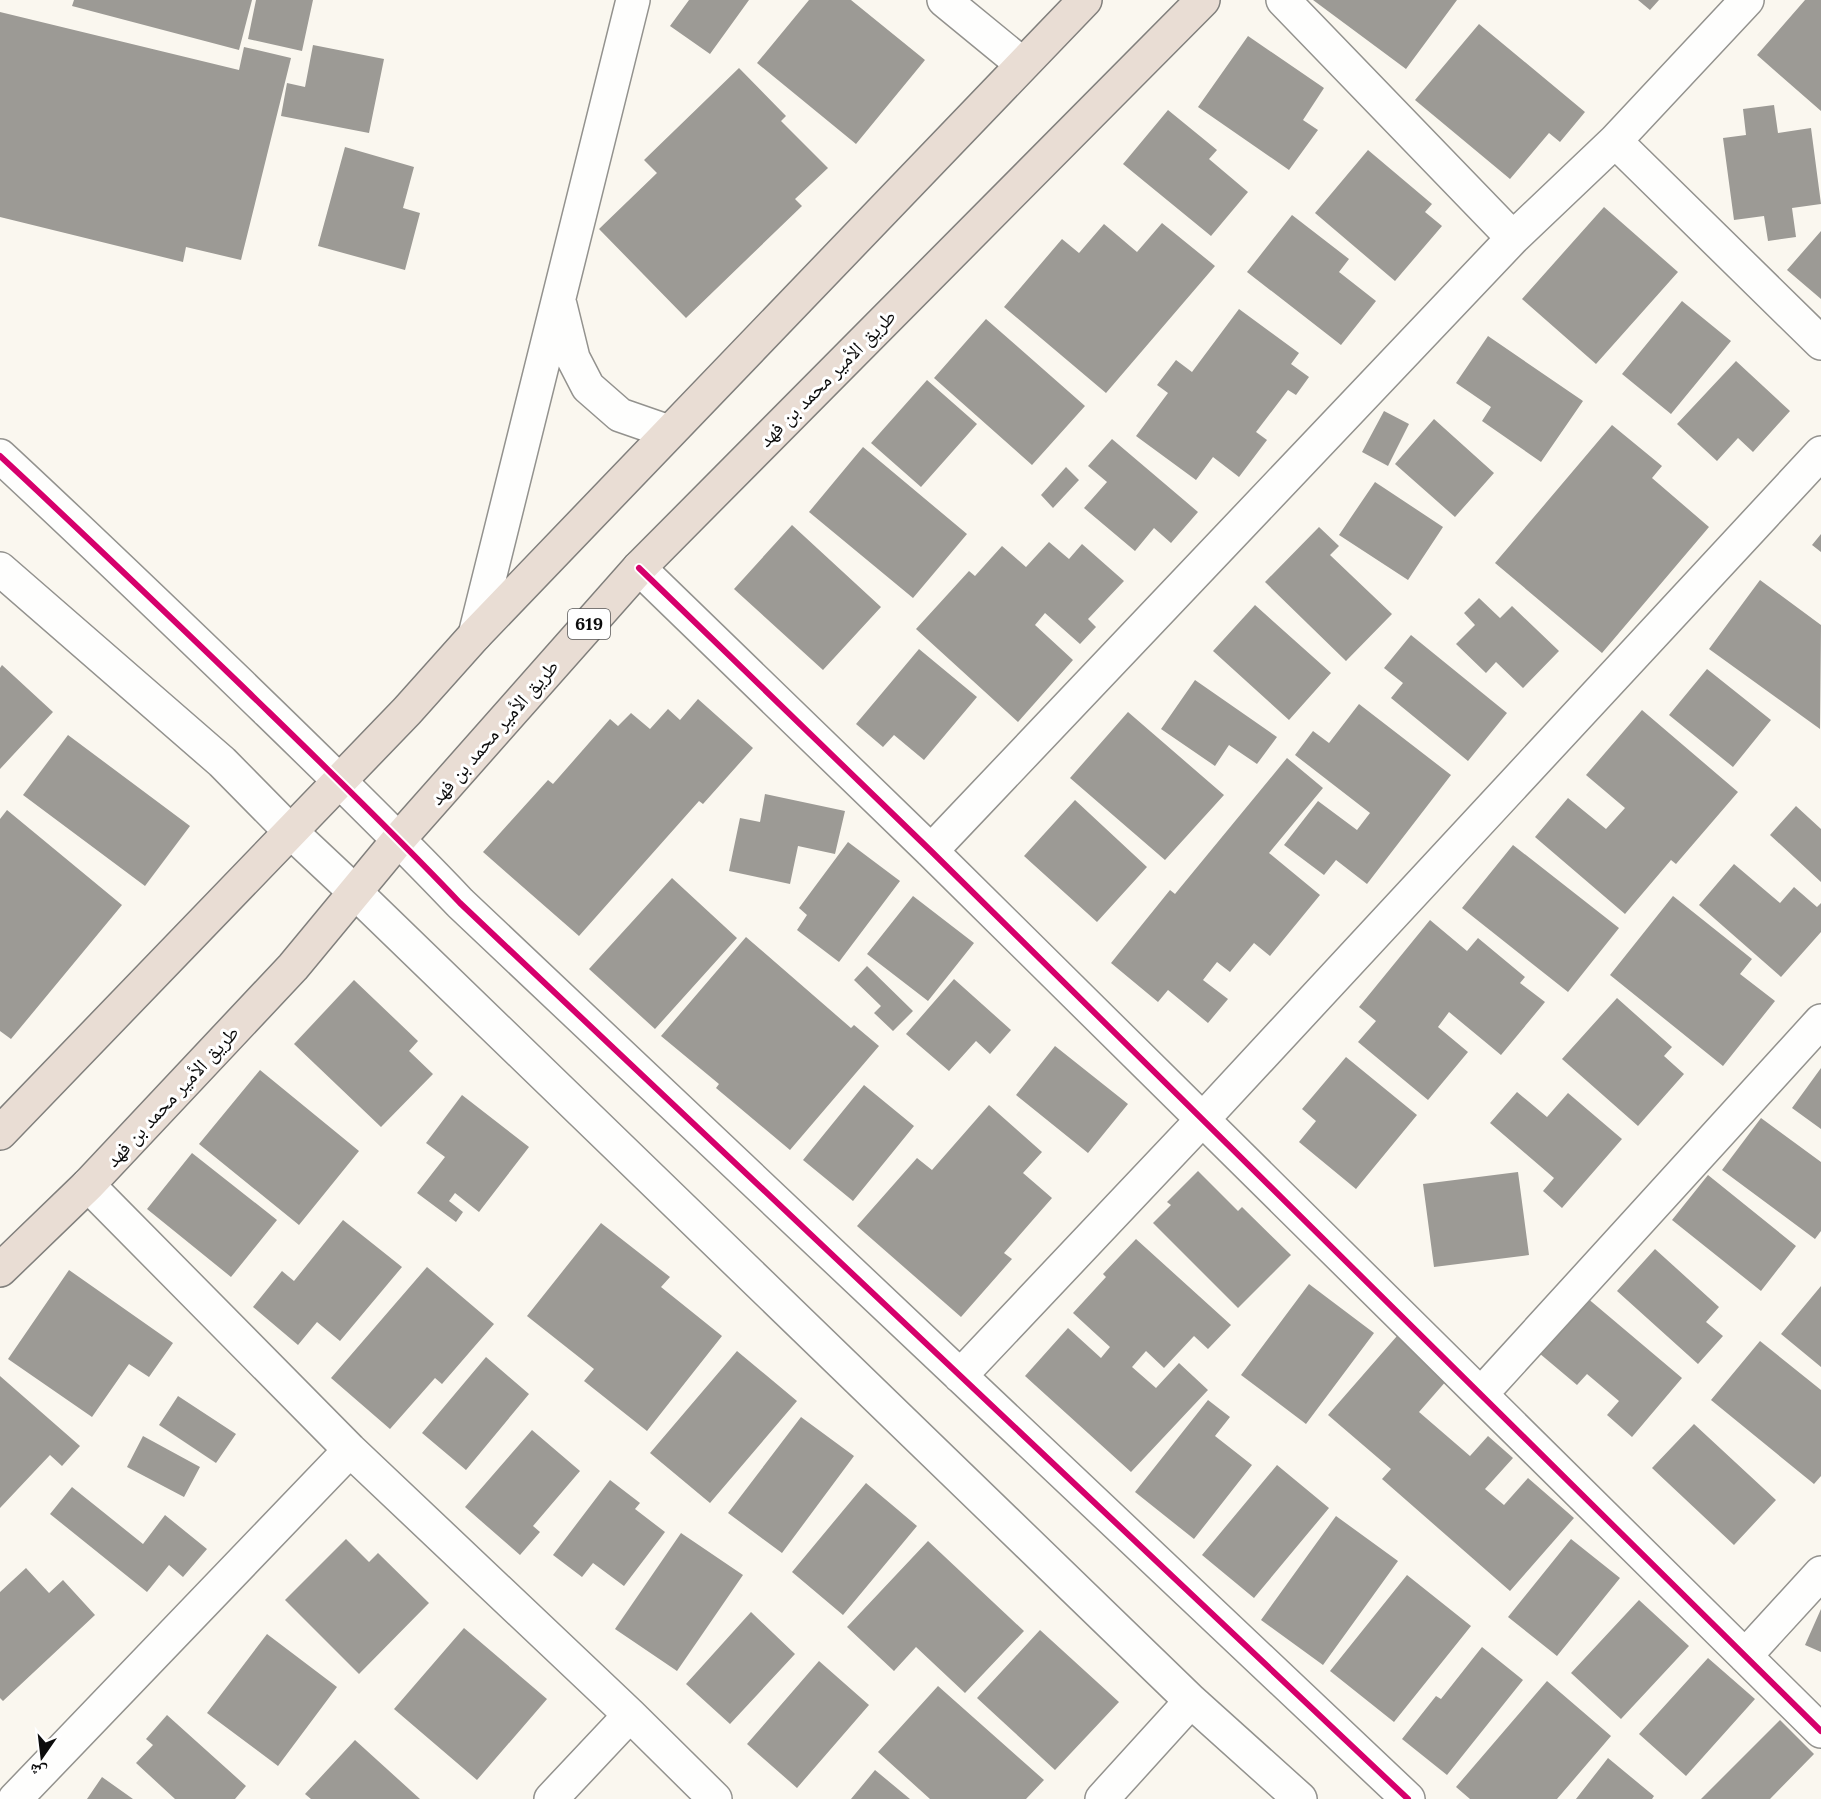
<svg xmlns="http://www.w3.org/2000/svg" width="1821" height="1799" font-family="Lora,'Noto Naskh Arabic',serif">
  <rect width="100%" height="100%" fill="#faf7ef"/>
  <!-- building -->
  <path fill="#9c9a95" d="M74,0H252L239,50L72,6Z
    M256,0H313L302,51L248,39Z
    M689,0H749L710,54L670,26Z
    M809,0H851L925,60L856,144L757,63Z
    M1313,0H1457L1406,69Z
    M1638,0H1659L1650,10Z
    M1805,0H1821V111L1757,55Z
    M0,12L239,70L244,47L291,58L241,260L186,247L183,262L0,217Z
    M1479,24L1585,112L1560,142L1549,133L1510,179L1415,100Z
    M1248,36L1324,88L1303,120L1318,130L1289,170L1198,107Z
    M313,45L384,59L369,133L281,116L287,83L305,87Z
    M739,68L786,116L781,121L828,168L795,199L802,206L686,318L599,229L657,173L644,160Z
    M1774,105L1778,133L1811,128L1821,204L1792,208L1796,237L1768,241L1764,216L1734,220L1723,138L1746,135L1743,109Z
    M1168,110L1217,150L1209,159L1248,192L1211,236L1123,164Z
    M345,147L414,167L403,208L420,213L405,270L318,246Z
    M1368,150L1432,204L1425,212L1442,226L1395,281L1315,213Z
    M1604,207L1678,272L1596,364L1522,299Z
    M1292,215L1349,259L1339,272L1376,301L1341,345L1247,272Z
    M1162,223L1215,266L1106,393L1004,307L1062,239L1079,253L1104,224L1137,252Z
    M1821,231V299L1787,270Z
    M1682,301L1731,341L1671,414L1622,374Z
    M1239,309L1299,353L1291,364L1309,377L1296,395L1288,390L1256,432L1267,440L1239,477L1213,457L1196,480L1136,436L1168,393L1157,385L1176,360L1192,372Z
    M986,319L1085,406L1032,465L934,378Z
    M1488,336L1583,401L1541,462L1482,421L1491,407L1456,383Z
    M1736,361L1790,411L1753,452L1738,438L1717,461L1677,424Z
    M927,380L977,424L921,487L871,443Z
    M1384,411L1409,424L1388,466L1362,452Z
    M1434,419L1494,473L1455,517L1395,464Z
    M1612,425L1662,466L1652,478L1709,527L1602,653L1495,563Z
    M1112,439L1198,512L1171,543L1154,528L1135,551L1084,508L1107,482L1088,466Z
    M863,447L967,534L913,598L809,512Z
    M1066,467L1079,480L1053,508L1041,495Z
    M1375,482L1443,527L1408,580L1339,535Z
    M792,525L881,607L823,670L734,589Z
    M1319,527L1339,546L1330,555L1392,614L1346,661L1265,582Z
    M1821,534V552L1812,545Z
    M1049,542L1069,559L1082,544L1124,581L1088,619L1096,627L1080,644L1045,613L1035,625L1073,660L1018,722L916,629L969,571L975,576L1002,546L1026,567Z
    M1760,580L1821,625L1820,729L1709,649Z
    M1479,598L1500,618L1512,606L1559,651L1523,688L1496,662L1486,673L1456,644L1475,625L1464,613Z
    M1255,605L1331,673L1289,720L1213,651Z
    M1411,635L1507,713L1468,761L1391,698L1403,683L1384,668Z
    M919,649L977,697L924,760L894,735L883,747L856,724Z
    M2,665L53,712L0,769V668Z
    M1707,669L1771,720L1733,767L1669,715Z
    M1195,680L1277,737L1257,764L1229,745L1215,766L1161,729Z
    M698,699L753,748L703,804L699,801L579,936L483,852L548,780L553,784L610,719L618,726L631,713L650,729L668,709L680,720Z
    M1359,704L1451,775L1367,884L1336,860L1324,875L1284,845L1318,801L1357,830L1370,813L1295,755L1313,731L1329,743Z
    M1642,710L1738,792L1676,864L1671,860L1625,914L1535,837L1568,798L1606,829L1625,808L1586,775Z
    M1128,712L1224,795L1165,860L1070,778Z
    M68,735L190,826L145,886L23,795Z
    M1287,758L1323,788L1269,853L1320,895L1270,956L1254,943L1230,972L1217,962L1203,980L1228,999L1208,1023L1168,990L1158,1002L1111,963L1170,890L1175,894Z
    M765,794L845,811L835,854L798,846L790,884L729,871L740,818L760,822Z
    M1075,800L1147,867L1097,922L1024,856Z
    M1796,806L1821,829V882L1770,835Z
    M7,810L122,905L11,1039L0,1031V819Z
    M848,842L900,881L839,962L797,930L807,915L799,908Z
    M1513,845L1619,928L1568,992L1462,908Z
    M1734,864L1780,903L1794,887L1817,907L1821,903V932L1781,977L1699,905Z
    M672,878L737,938L655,1029L589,969Z
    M913,896L974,943L928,1001L867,954Z
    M1673,896L1752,959L1740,974L1775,1001L1723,1066L1610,975Z
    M1430,920L1467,951L1478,938L1525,977L1520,983L1545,1002L1501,1055L1449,1012L1438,1027L1468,1052L1428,1100L1358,1042L1376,1021L1359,1007Z
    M746,937L851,1028L854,1025L879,1046L790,1150L716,1088L719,1084L661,1036Z
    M867,966L913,1011L893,1031L874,1013L881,1006L854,980Z
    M954,979L1011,1030L990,1054L976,1041L949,1071L906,1034Z
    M354,980L418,1041L409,1051L433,1074L381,1127L294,1044Z
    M1617,998L1672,1047L1664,1056L1684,1074L1638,1126L1562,1059Z
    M1055,1046L1128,1104L1088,1153L1016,1095Z
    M1346,1057L1417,1115L1356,1189L1299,1142L1316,1121L1302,1109Z
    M1821,1068V1129L1792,1108Z
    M260,1070L359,1151L299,1225L199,1144Z
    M864,1085L914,1126L853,1201L803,1160Z
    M1517,1092L1547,1117L1568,1093L1622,1139L1562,1208L1543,1191L1554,1178L1490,1123Z
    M462,1095L529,1147L479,1212L455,1193L449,1201L463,1212L456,1222L417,1193L445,1157L426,1143Z
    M989,1105L1042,1152L1023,1173L1052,1198L1004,1253L1012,1259L961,1317L857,1226L917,1158L932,1170Z
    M1761,1118L1821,1162V1231L1815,1239L1722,1170Z
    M192,1153L277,1220L231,1277L147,1209Z
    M1198,1171L1238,1211L1242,1207L1291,1255L1238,1308L1153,1223L1171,1205L1167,1202Z
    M1518,1172L1529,1255L1434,1267L1423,1184Z
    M1708,1175L1796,1246L1761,1291L1672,1220Z
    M343,1220L402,1267L340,1341L317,1322L298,1345L253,1307L282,1271L294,1281Z
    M601,1223L670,1277L661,1287L722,1336L647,1431L584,1381L594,1369L527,1316Z
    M1136,1239L1231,1325L1208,1349L1194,1336L1164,1368L1146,1351L1132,1367L1156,1388L1179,1363L1208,1390L1131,1472L1025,1376L1068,1328L1101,1358L1110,1347L1073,1313L1106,1277L1103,1274Z
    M1655,1249L1719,1307L1706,1322L1723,1336L1698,1364L1617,1291Z
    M427,1267L494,1324L442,1384L435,1378L390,1429L331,1378Z
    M69,1270L173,1343L149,1377L129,1364L92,1417L8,1359Z
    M1309,1284L1374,1333L1306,1424L1241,1375Z
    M1821,1286V1367L1781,1334Z
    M1586,1297L1682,1378L1632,1437L1607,1415L1619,1401L1587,1374L1577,1385L1539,1353Z
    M1397,1336L1447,1380L1419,1412L1470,1456L1488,1436L1513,1458L1485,1489L1504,1505L1528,1478L1574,1518L1510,1591L1382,1479L1391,1469L1328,1415Z
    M1760,1341L1821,1390V1476L1814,1484L1711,1400Z
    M737,1351L797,1401L710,1503L650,1453Z
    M486,1357L529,1394L466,1470L422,1433Z
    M0,1376L80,1446L62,1466L50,1455L0,1508Z
    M178,1396L236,1434L216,1463L159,1425Z
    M1208,1400L1230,1417L1215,1436L1252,1465L1194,1539L1135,1492Z
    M801,1417L854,1456L782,1553L728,1513Z
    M1694,1424L1776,1500L1734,1545L1652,1468Z
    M532,1430L580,1471L533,1526L540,1532L520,1555L465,1507Z
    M143,1436L200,1467L184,1497L127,1467Z
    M1277,1465L1329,1508L1254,1598L1202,1555Z
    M610,1480L640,1503L635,1509L665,1532L624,1586L593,1563L582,1577L553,1555Z
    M866,1483L917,1526L843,1615L792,1572Z
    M72,1487L143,1544L165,1515L207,1549L183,1577L169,1565L147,1592L50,1514Z
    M1336,1516L1398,1561L1323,1665L1261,1620Z
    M681,1533L743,1575L677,1671L615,1629Z
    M346,1539L369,1562L378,1553L429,1603L359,1674L285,1600Z
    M1571,1539L1620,1578L1557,1656L1508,1617Z
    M928,1541L1024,1631L965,1693L916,1647L894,1671L847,1627Z
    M26,1568L49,1593L63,1580L95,1615L3,1701L0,1698V1592Z
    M1407,1575L1471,1626L1394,1722L1330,1671Z
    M1639,1600L1689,1646L1621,1719L1571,1673Z
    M1821,1609V1652L1805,1645Z
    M751,1612L795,1654L730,1724L686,1684Z
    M464,1628L547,1699L477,1780L394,1709Z
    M1040,1630L1119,1702L1055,1770L977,1698Z
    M267,1634L337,1687L278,1766L207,1713Z
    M1482,1647L1523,1680L1447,1775L1402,1739L1436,1696L1441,1699Z
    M1708,1658L1755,1699L1686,1776L1639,1734Z
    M819,1661L869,1705L797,1788L747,1744Z
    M1547,1681L1611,1736L1557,1799H1470L1456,1787Z
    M938,1686L1044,1780L1026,1799H930L878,1752Z
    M167,1715L246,1786L235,1799H175L136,1763L153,1745L146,1739Z
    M1780,1720L1814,1754L1770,1799H1701Z
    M355,1740L420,1799H311L305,1794Z
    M1608,1758L1654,1796L1652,1799H1576Z
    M875,1770L910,1799H851Z
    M102,1777L133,1799H87Z"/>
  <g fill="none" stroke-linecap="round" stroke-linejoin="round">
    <defs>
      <path id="minor" d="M944,0L1022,64
        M1283,0L1513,238
        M1615,141L1821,343
        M560,305L573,358L588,387L620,415L669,432
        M0,456C81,531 161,608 241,685C315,757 389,828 460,903L1408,1799
        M639,568L931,851L1821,1731
        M0,569L222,762L290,831L355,892L1191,1701L1300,1799
        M475,635L633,0
        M931,851L1513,238L1615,141L1747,0
        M88,1185L350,1450L630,1715L715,1799
        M960,1376L1202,1120L1821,453
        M1481,1394L1821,1021
        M1745,1656L1821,1573
        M15,1799L350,1450
        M551,1799L630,1715
        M1102,1799L1191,1701"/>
      <path id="highway" d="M0,1133L407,711L475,635L1085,0
        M0,1270L88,1185L293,967L399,839L639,568L1203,0"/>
    </defs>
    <!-- minor casing -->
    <use href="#minor" stroke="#93928e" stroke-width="36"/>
    <!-- highway casing -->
    <use href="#highway" stroke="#807f7c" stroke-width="36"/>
    <!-- minor -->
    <use href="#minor" stroke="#fefefd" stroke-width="33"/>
    <!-- highway -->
    <use href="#highway" stroke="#e9ddd4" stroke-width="33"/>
    <defs>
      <path id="cycleway" d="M0,456C81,531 161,608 241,685C315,757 389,828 460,903L1408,1799
        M639,568L931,851L1821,1731"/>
    </defs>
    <!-- cycleway casing -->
    <use href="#cycleway" stroke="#fff" stroke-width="10"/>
    <!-- cycleway -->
    <use href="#cycleway" stroke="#d6006c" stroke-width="6"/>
  </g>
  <g text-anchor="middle" stroke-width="6" stroke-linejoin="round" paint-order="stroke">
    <!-- shield labels -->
    <rect fill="#fff" stroke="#555" stroke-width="1.5" x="568" y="609" width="42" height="30" rx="4.5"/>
    <g font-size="18" font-weight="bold" fill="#0c0c0c">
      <text x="589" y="630">619</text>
    </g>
    <!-- street labels -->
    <g font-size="20" fill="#0c0c0c" stroke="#fff">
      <text transform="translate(827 378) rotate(-45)" y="7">طريق الأمير محمد بن فهد</text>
      <text transform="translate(494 732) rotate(-49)" y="7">طريق الأمير محمد بن فهد</text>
      <text transform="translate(172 1096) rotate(-47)" y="7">طريق الأمير محمد بن فهد</text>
    </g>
  </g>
  <!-- north arrow -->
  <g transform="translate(42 1757) rotate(194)" stroke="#ffffff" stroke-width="4.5" paint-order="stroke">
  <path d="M0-4.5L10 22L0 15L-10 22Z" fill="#0c0c0c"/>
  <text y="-9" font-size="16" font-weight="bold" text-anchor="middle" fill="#0c0c0c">ش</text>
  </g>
</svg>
